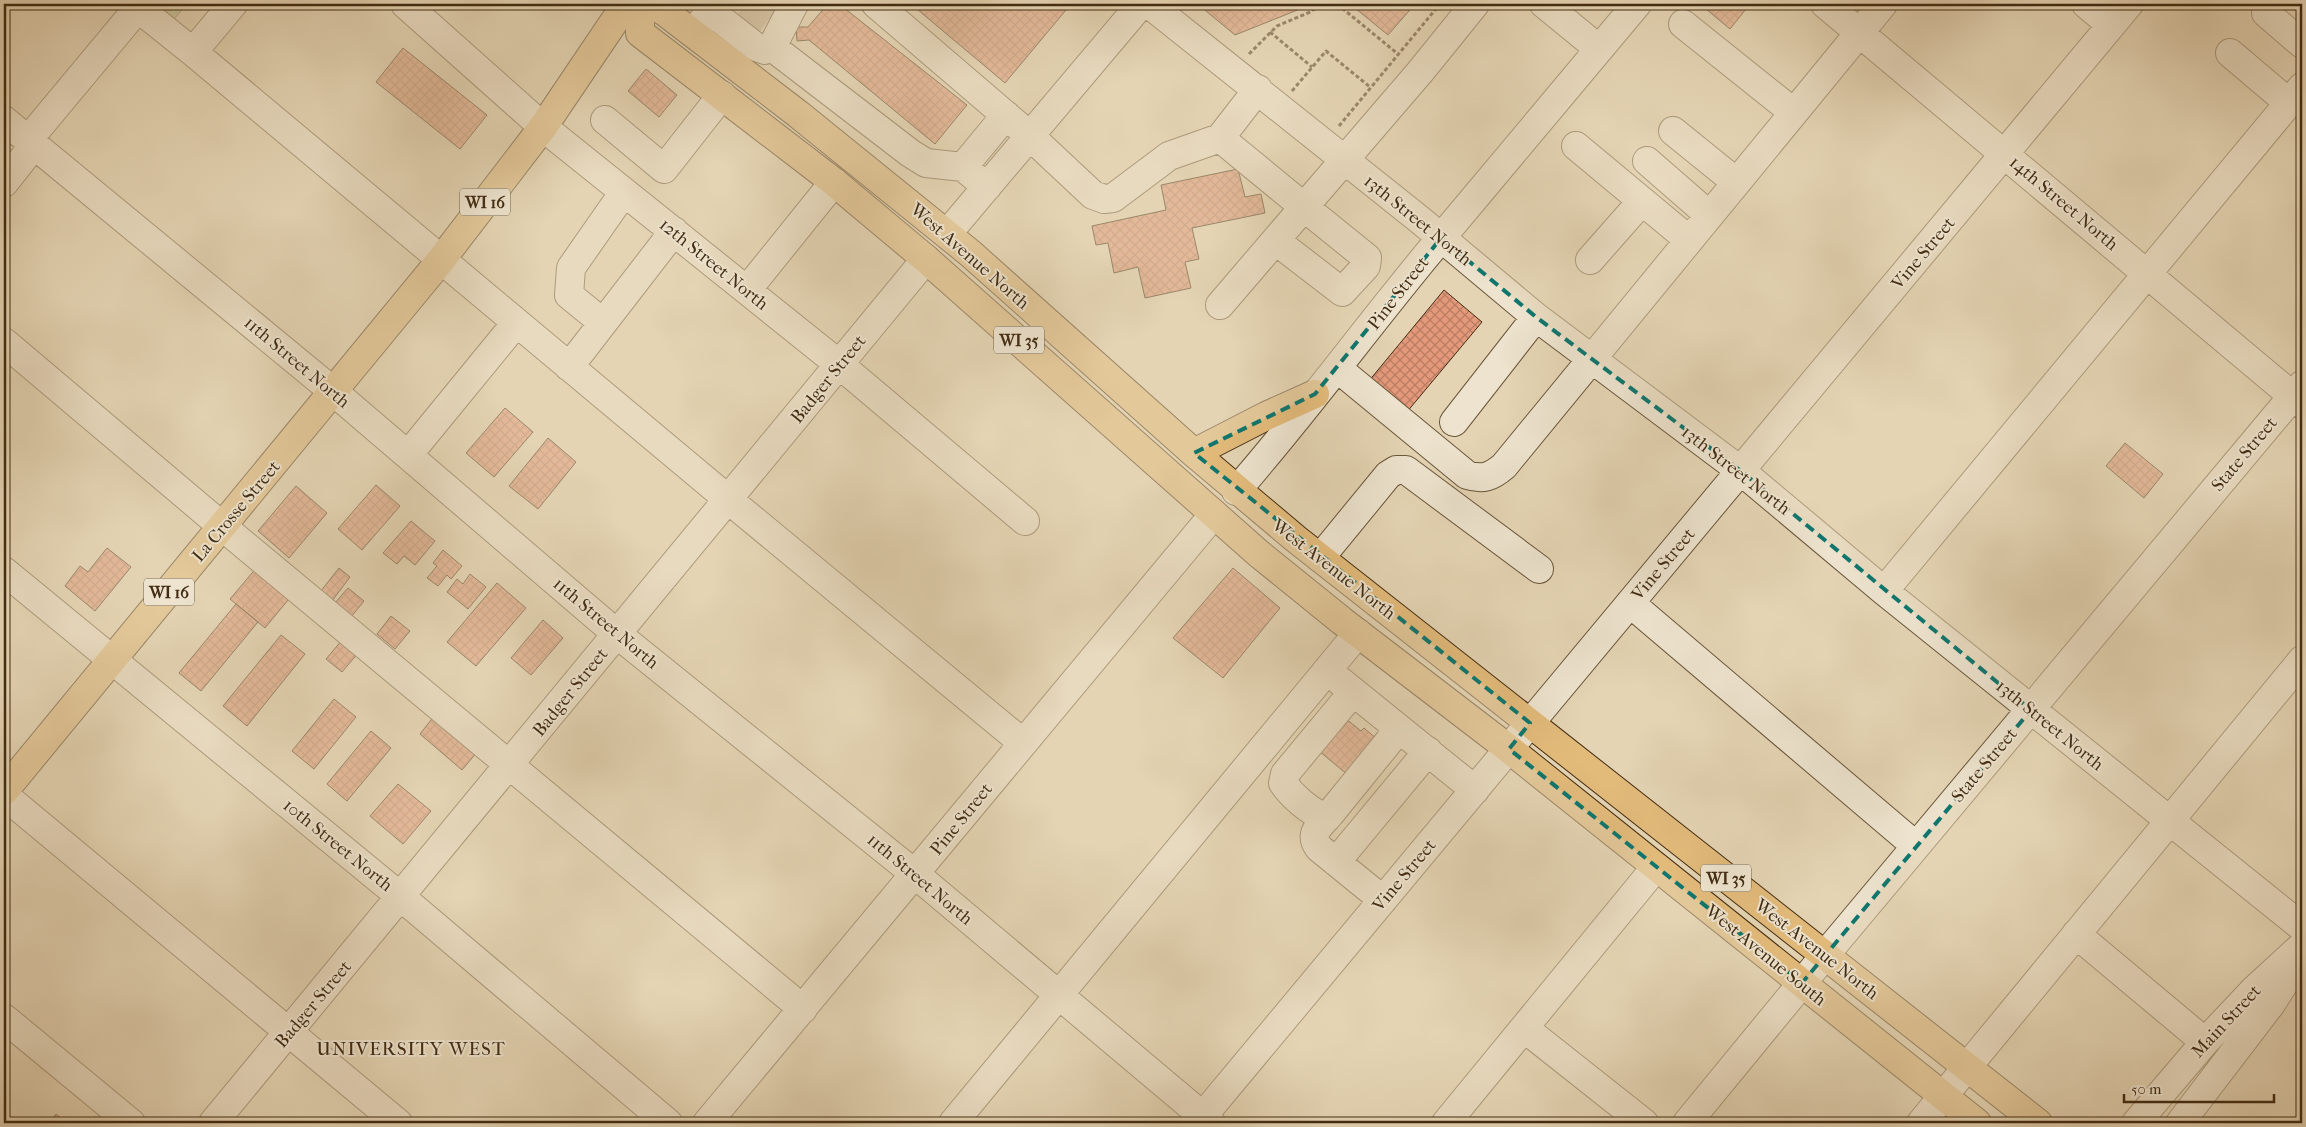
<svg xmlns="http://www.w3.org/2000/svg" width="2306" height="1127" font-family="'IM FELL French Canon',serif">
  <defs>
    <pattern id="grass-tufts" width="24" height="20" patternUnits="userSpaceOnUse" patternTransform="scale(1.25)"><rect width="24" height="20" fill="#b4bd8d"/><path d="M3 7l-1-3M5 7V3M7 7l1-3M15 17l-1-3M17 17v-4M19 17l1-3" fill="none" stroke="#949a72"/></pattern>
    <pattern id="building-cross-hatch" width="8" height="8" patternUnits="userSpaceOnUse" patternTransform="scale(1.25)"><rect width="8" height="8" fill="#e3997a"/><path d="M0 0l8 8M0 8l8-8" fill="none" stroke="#ba7d63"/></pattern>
  </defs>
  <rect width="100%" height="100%" fill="#e4d4b3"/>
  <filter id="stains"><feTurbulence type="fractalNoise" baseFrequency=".004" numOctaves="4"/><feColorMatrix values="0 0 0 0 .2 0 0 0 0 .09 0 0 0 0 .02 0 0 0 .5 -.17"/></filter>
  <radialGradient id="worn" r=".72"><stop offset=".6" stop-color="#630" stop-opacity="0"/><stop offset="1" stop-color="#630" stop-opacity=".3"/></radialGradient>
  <!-- grass -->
  <path fill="url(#grass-tufts)" stroke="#7b7450" d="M158,4H187L174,19Z"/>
  <!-- building -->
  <path fill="url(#building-cross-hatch)" stroke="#422c13" d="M828,4H839L967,105L935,144L809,40L797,41L796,27H808Z
    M911,4H1071L1005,83Z
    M1202,4H1305L1300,9L1235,35L1200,6Z
    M1350,4H1415L1388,35Z
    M1700,4H1750L1730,29Z
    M403,48L487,115L460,149L376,82Z
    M646,69L677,95L659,117L628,91Z
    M1238,169L1245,197L1261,194L1265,213L1192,228L1199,259L1185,262L1191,288L1145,298L1138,267L1114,273L1108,243L1096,245L1092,226L1166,210L1161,185Z
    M1444,290L1482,322L1406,413L1368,382Z
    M505,408L533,432L494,477L466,453Z
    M548,438L576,462L538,509L509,486Z
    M2125,443L2163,474L2144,498L2106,466Z
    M376,485L400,506L362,550L338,529Z
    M296,486L327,513L289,558L258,531Z
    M411,521L435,541L415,565L404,556L397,564L383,553Z
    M107,548L131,567L95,611L65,586L80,566L88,572Z
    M443,550L462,566L451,579L447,575L438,586L427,578L437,566L433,563Z
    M258,566L293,594L265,628L230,599Z
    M339,568L350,577L332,601L320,592Z
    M1233,568L1280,608L1223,678L1173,638Z
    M470,574L486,587L468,609L447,592L457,579L463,584Z
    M497,583L526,608L476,666L447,642Z
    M348,588L364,601L351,617L334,604Z
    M236,604L258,622L201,691L179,673Z
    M391,616L410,631L395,649L377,634Z
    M543,620L563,638L531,675L511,658Z
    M281,635L305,654L247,726L223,706Z
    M343,639L359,652L342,672L326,659Z
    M334,699L356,717L314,769L292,751Z
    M435,715L477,752L462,770L420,734Z
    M1345,718L1361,731L1364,728L1378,740L1348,775L1319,751Z
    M371,731L391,748L347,801L327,784Z
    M398,784L431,811L403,844L370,816Z
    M56,1114L67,1123H49Z"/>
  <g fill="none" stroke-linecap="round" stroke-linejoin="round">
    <!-- minor-tunnel -->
    <path stroke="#c4b293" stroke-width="28" stroke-dasharray="28 14" stroke-linecap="butt" d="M745,4L771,22"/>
    <defs>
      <path id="minor" d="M405,4L543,127L840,365L1025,521
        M794,4L772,47L910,153L926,163L963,167L987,187
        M876,4L1030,136L1093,195L1104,199L1113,198L1169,156L1220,138L1304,207L1420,72L1475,4
        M1149,4L1420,220L1536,317L1741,471L1884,591L2302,927
        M1544,4L1599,49
        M1825,4L2302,404
        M2086,4L2111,25
        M2266,13L2302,44
        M1683,24L1793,112
        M693,33L710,11L756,47L765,50L772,47
        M193,52L233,4
        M2230,53L2289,103
        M4,120L334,392L617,634L915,874L1211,1123
        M605,120L664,169L722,95
        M1673,131L1736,182
        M1220,138L1258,89
        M28,140L138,8L193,52L729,500L1023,743
        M1576,146L1689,240
        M1647,161L1709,215
        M963,167L1006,115
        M4,183L34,145
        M947,234L1141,4
        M1590,260L1642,201
        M747,290L834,182
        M1220,305L1304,207L1367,258L1366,266L1342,292L1276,241
        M602,322L569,295L571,268L624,192
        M4,342L223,527L803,1009
        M569,367L674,231
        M1337,368L1467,475C1483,480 1491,477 1504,466L1883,4
        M1454,422L1536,317
        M408,455L516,323
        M1236,491C1308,409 1371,321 1441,238C1506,160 1572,82 1637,4
        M1320,558L1388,475L1396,470H1406L1539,569
        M4,571L401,897L668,1123
        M1884,591L2302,87
        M1630,603L1916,846
        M1340,681L1475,790
        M1353,692L1285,774L1283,783C1292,796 1308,810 1322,816L1330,814L1399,729
        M4,795L398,1123
        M1330,814C1320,826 1308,833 1319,848L1383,900
        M1336,862L1428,751
        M2076,934L2205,1042
        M4,1018L131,1123
        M1524,1028L1644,1123
        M213,1123L926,259
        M707,1123L1214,514
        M953,1123L1358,633
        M1197,1123L2129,4
        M1446,1123L1656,867
        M1687,1123L1825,955L2302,385
        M1921,1123L2302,660
        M2136,1123L2205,1042L2254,990L2302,946
        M2180,1123L2271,1004L2297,963"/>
      <path id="major" d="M630,4L640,11L658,7L665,12L798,114L971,254L1194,453L1296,539L2038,1123
        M640,11V33L834,182L926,259L1258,553L1342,621L1509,749L1977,1123
        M1194,453L1266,416L1315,394
        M4,791L441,260L543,127L626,4"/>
    </defs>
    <!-- minor casing -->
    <use href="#minor" stroke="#6a563b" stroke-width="30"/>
    <!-- major casing -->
    <use href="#major" stroke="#422c13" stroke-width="30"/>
    <!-- path -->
    <path stroke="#422c13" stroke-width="3" stroke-dasharray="4 2.5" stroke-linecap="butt" d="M1337,4L1398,54
      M1270,32L1312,67
      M1249,54L1277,26L1310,12L1321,4
      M1292,91L1326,51L1370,87
      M1339,126L1440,4"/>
    <!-- minor -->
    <use href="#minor" stroke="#ede3ce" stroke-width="28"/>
    <!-- major -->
    <use href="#major" stroke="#e2ba7a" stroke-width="28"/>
  </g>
  <!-- marked area -->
  <path d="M0 0H2306V1127H0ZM1441,238L1536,317L1741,471L2031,710L1802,983L1509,749L1530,723L1194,453L1315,394Z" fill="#e4d4b3" fill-opacity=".55" fill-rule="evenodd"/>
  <path fill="none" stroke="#0f766e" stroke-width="4" stroke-dasharray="10 6" stroke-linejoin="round" d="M1441,238L1536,317L1741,471L2031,710L1802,983L1509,749L1530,723L1194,453L1315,394Z"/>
  <g text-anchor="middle" stroke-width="4" stroke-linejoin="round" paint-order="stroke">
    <!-- shield labels -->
    <g fill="#ede3ce" stroke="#75634b" stroke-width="1">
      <rect x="460" y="188.5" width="50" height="27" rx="4"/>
      <rect x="994" y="326.5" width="50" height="27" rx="4"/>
      <rect x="144" y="578.5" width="50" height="27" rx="4"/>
      <rect x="1701" y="864.5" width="50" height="27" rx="4"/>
    </g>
    <g font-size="16" font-weight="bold" fill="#422c13">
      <text x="485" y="208">WI 16</text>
      <text x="1019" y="346">WI 35</text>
      <text x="169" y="598">WI 16</text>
      <text x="1726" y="884">WI 35</text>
    </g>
    <!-- street labels -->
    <g font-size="18" fill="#422c13" stroke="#ede3ce">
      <text transform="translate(2064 203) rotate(40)" y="6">14th Street North</text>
      <text transform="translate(1418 220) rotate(39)" y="6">13th Street North</text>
      <text transform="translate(1923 253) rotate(-50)" y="6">Vine Street</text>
      <text transform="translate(970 256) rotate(41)" y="6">West Avenue North</text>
      <text transform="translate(714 264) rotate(39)" y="6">12th Street North</text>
      <text transform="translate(1398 293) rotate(-52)" y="6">Pine Street</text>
      <text transform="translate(297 362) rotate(40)" y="6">11th Street North</text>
      <text transform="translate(828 379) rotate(-51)" y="6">Badger Street</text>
      <text transform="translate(2244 454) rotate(-50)" y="6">State Street</text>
      <text transform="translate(1736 470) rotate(38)" y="6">13th Street North</text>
      <text transform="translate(236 511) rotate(-50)" y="6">La Crosse Street</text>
      <text transform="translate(1663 564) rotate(-50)" y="6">Vine Street</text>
      <text transform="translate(1334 569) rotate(38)" y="6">West Avenue North</text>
      <text transform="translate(606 623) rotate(40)" y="6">11th Street North</text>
      <text transform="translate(570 692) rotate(-51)" y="6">Badger Street</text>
      <text transform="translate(2050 725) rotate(39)" y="6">13th Street North</text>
      <text transform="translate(1984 765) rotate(-50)" y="6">State Street</text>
      <text transform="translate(961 819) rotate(-51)" y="6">Pine Street</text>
      <text transform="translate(338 845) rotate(39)" y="6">10th Street North</text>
      <text transform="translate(1404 875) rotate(-50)" y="6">Vine Street</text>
      <text transform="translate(920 879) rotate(40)" y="6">11th Street North</text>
      <text transform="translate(1817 949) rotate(38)" y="6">West Avenue North</text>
      <text transform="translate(1766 955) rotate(39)" y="6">West Avenue South</text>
      <text transform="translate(313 1004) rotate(-50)" y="6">Badger Street</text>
      <text transform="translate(2226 1021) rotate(-47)" y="6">Main Street</text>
    </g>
    <!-- neighbourhood labels -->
    <g font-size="19" letter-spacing="1" fill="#422c13" stroke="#ede3ce">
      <text x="411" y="1055">UNIVERSITY WEST</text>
    </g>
  </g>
  <!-- margin -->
  <rect width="2306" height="1127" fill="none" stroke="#e4d4b3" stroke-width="20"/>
  <rect x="5" y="5" width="2296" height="1117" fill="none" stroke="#422c13" stroke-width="2.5"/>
  <rect x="10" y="10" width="2286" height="1107" fill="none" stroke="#422c13"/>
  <!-- scale -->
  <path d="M2124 1094v8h150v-8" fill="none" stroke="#422c13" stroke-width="2.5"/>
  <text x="2131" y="1094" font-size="15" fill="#422c13" stroke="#ede3ce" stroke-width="4" paint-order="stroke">50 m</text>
  <rect width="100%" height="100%" filter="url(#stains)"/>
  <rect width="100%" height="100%" fill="url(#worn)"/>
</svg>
